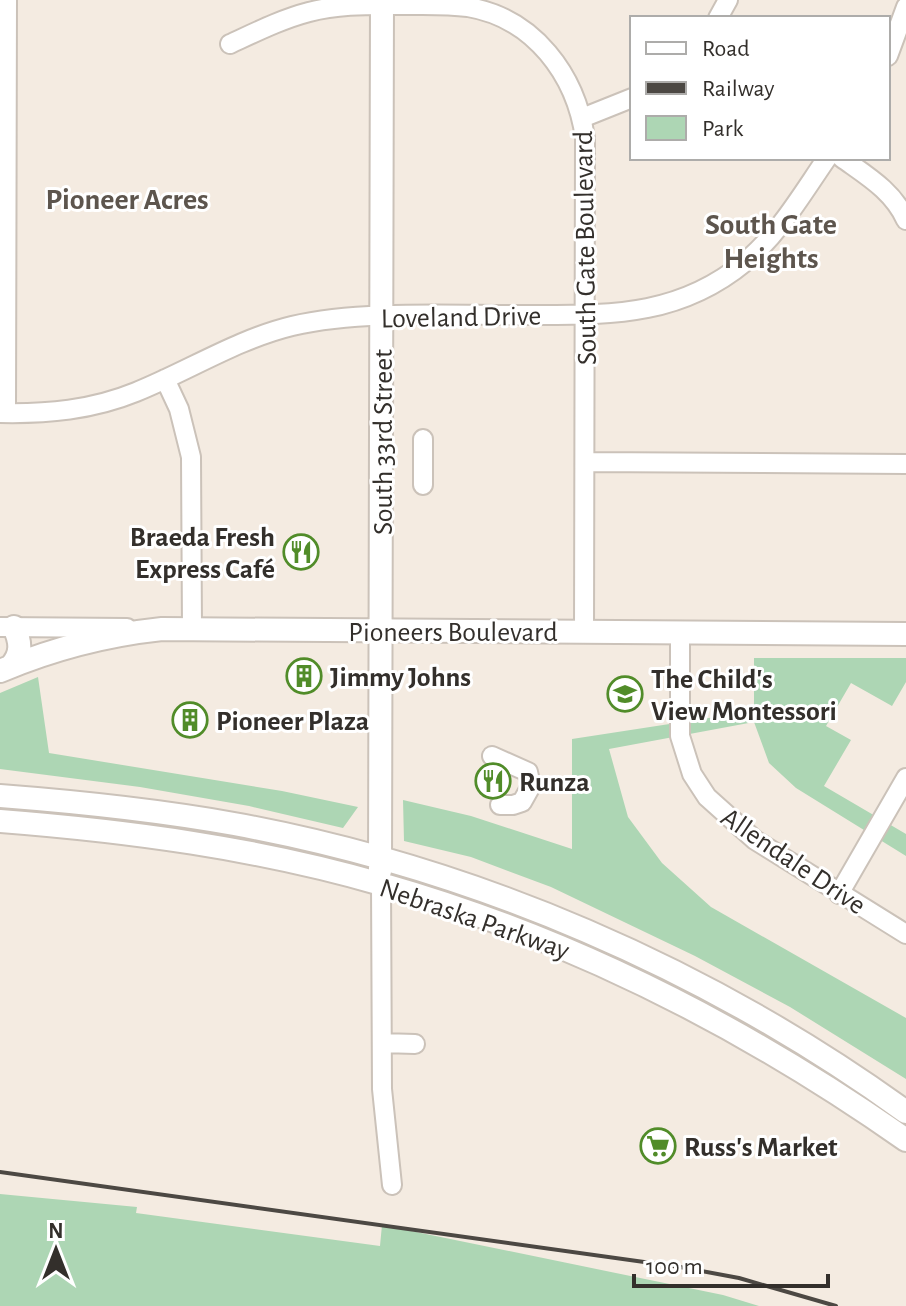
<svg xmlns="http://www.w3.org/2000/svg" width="906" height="1306" font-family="'Alegreya Sans',sans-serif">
  <rect width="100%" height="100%" fill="#f4ebe1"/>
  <!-- green -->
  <path fill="#add6b4" d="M754,658H906V682L892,706L851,683L826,726L851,740L824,786L906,834V856L796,788L769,763L754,722L609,749L628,817L662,863L711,907L906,1018V1079L790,1007L695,956L551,887L471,857L404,841L403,800L471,816L572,849V739L754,711Z
    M38,677L49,753L282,791L358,807L343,828L249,806L140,787L0,769V693Z
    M0,1194L137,1207L136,1213L380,1246L382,1225L723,1295L759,1306H0Z"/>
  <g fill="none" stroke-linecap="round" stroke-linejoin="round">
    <defs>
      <path id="minor" d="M718,18L728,0
        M230,44C256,32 282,19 309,12C339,4 370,5 401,5C423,5 445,4 468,7C534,18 576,75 585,138L584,632
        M888,56L906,7
        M582,118L632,98
        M842,158C867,176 893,191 906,220
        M165,379L179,409L191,457L192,629
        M0,413C47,414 92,410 136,392C188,371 238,339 292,326C366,309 462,316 539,315C617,315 682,314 745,262C779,234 802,194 827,158
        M6,413L7,0
        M585,462L906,464
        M423,485V439
        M0,627L127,628
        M680,632V736L692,774L707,797L755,840L906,934
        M492,756L528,772L531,786L522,802L513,805H500
        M381,884L382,1089L392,1185
        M839,894L906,778
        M382,1043L415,1044"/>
      <path id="major" d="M11,666C22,654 21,642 14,627
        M0,671C52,649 106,635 162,629L906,634
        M0,796C78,802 156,810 234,824C475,868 708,969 906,1112
        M0,821C128,831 257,848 381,884C571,938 745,1027 906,1140
        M380,871L382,0"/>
    </defs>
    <!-- minor casing -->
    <use href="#minor" stroke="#cbc2b9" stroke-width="22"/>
    <!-- major casing -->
    <use href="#major" stroke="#cbc2b9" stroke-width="26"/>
    <!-- minor -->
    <use href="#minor" stroke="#fff" stroke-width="18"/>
    <!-- major -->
    <use href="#major" stroke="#fff" stroke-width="22"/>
    <!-- rail -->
    <path stroke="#4c4843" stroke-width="4" d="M0,1172L680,1267L739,1278L836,1306"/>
  </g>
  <!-- icons -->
  <defs>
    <symbol id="restaurant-ring" viewBox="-11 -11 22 22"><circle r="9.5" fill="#fff" stroke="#518c29" stroke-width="1.5"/><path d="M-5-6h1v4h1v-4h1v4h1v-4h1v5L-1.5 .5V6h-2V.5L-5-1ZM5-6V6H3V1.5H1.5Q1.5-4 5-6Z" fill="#518c29"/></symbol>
    <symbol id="building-ring" viewBox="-11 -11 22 22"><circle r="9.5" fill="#fff" stroke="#518c29" stroke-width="1.5"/><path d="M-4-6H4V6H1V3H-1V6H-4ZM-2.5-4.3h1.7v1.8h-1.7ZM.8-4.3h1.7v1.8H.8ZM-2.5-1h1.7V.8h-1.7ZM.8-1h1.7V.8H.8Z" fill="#518c29"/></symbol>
    <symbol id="school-ring" viewBox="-11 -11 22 22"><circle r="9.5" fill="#fff" stroke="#518c29" stroke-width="1.5"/><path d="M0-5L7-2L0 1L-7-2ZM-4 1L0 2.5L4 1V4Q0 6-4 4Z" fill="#518c29"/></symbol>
    <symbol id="supermarket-ring" viewBox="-11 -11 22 22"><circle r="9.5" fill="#fff" stroke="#518c29" stroke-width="1.5"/><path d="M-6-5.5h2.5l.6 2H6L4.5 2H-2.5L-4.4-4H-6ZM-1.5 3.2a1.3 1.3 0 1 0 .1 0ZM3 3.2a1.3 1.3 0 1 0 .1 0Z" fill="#518c29"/></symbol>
  </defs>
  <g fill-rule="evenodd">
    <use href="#restaurant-ring" x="281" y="532" width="40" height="40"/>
    <use href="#building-ring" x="284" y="656" width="40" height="40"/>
    <use href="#school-ring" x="605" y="674" width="40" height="40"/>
    <use href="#building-ring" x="170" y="700" width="40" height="40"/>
    <use href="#restaurant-ring" x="473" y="761" width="40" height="40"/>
    <use href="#supermarket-ring" x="638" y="1126" width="40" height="40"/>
  </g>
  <g text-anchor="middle" stroke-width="6" stroke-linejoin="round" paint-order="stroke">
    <!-- street labels -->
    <g font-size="28" fill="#332f2b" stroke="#fff">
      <text transform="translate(584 248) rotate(-91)" y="10">South Gate Boulevard</text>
      <text transform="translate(461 316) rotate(-1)" y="10">Loveland Drive</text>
      <text transform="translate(382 442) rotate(-90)" y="10">South 33rd Street</text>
      <text x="453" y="641">Pioneers Boulevard</text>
      <text transform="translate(794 860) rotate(34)" y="10">Allendale Drive</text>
      <text transform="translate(475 918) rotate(19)" y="10">Nebraska Parkway</text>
    </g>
    <!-- poi labels -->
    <g font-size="28" font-weight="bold" fill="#332f2b" stroke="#fff" text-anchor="start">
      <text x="275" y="546" text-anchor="end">Braeda Fresh<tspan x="275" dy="32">Express Café</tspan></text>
      <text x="330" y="686">Jimmy Johns</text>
      <text x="651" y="688">The Child's<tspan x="651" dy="32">View Montessori</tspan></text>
      <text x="216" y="730">Pioneer Plaza</text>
      <text x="519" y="791">Runza</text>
      <text x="684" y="1156">Russ's Market</text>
    </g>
    <!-- neighbourhood labels -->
    <g font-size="30" font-weight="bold" fill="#5d554d" stroke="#fff">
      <text x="127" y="209">Pioneer Acres</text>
      <text x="771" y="234">South Gate<tspan x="771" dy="34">Heights</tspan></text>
    </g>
  </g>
  <!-- legend -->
  <rect x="630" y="16" width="260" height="144" fill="#ffffff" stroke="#adacaa" stroke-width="2"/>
  <rect x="646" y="42" width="40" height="12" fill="#ffffff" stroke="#adacaa" stroke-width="2"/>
  <text x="702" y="56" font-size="24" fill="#332f2b">Road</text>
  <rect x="646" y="82" width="40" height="12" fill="#4c4843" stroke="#adacaa" stroke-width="2"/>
  <text x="702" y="96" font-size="24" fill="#332f2b">Railway</text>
  <rect x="646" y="116" width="40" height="24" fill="#add6b4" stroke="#adacaa" stroke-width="2"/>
  <text x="702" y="136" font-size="24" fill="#332f2b">Park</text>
  <!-- north arrow -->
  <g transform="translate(56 1250)" stroke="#ffffff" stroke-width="6" paint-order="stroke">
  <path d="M0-6L14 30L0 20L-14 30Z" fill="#332f2b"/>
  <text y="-12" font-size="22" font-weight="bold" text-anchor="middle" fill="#332f2b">N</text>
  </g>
  <!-- scale -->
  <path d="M634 1274v12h194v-12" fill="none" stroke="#332f2b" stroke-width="4"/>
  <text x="646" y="1274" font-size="24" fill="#332f2b" stroke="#ffffff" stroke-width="6" paint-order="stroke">100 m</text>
</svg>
